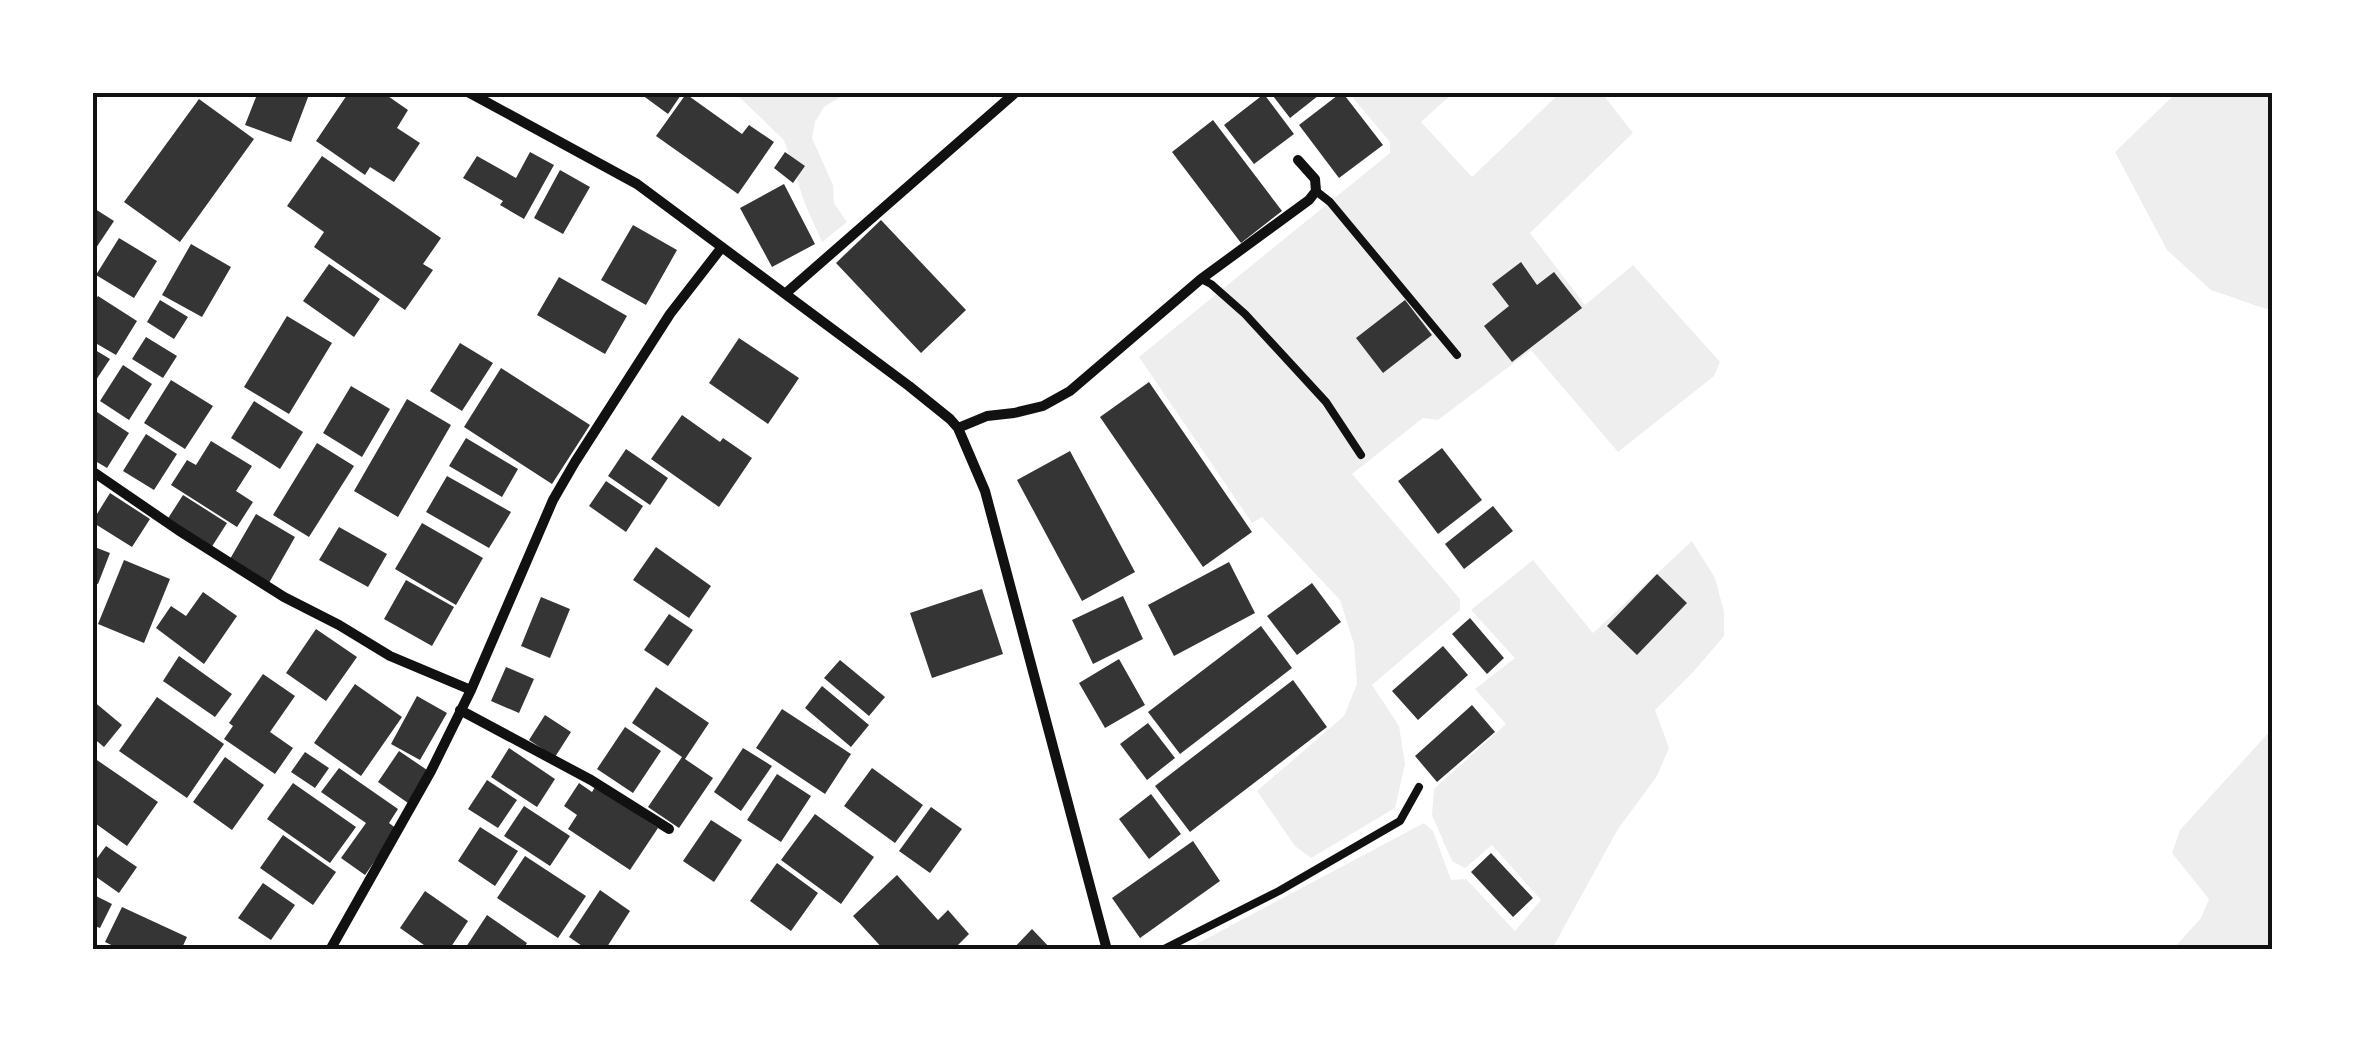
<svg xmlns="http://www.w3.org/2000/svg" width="2365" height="1042" font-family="Inter,sans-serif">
  <rect width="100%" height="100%" fill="#fff"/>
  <!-- green -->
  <path fill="#eee" d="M1601,92L1633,133L1530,233L1585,305L1633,265L1720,362L1714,376L1618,452L1531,350L1438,420L1423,418L1352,474L1460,599V610L1372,685L1399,726L1405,764L1395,808L1311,858L1295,846L1257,791L1344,716L1357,684L1354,644L1340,600L1262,517L1252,523L1139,357L1390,153V142L1349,93H1453L1421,122L1472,177L1560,93Z
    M735,93H847L824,107L815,122L812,138L833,185L834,203L847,222L822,242L805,204L784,140Z
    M2176,93H2272V311L2211,290L2167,250L2115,152Z
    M1692,541L1715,578L1724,612V636L1694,671L1655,710L1669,748L1657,776L1618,829L1552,949L1185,950L1424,823L1433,831L1451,880L1466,879L1515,931L1541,900L1492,845L1465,868L1452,861L1432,815L1434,789L1506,724L1475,689L1515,658L1471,610L1533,560L1593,633Z
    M2272,729V949H2173L2201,918L2209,899L2172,853L2180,830Z"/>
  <!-- building -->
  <path fill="#353535" d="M258,92H310L291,142L245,125Z
    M349,92H382L408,110L397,128L420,143L394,182L370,167L365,175L316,141Z
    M638,92H683L668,114Z
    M1270,92H1323L1290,118Z
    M1342,92L1383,145L1339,178L1299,125Z
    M686,94L742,134L749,125L774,142L738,194L656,136Z
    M1264,94L1294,134L1254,164L1224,125Z
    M199,99L254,139L180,242L124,202Z
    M1213,120L1282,211L1241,243L1172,152Z
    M530,152L554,165L524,219L500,205L503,201L463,178L477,156L516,178Z
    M785,152L805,166L793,183L774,168Z
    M322,156L441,238L423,264L433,270L405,310L314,247L324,232L287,206Z
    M560,170L590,187L563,234L534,218Z
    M784,184L815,244L772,267L740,208Z
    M92,207L114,221L92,254Z
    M881,220L966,310L921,353L836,263Z
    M633,225L677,250L646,305L601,280Z
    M119,238L157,261L134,298L96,275Z
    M191,244L231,267L202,317L162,295Z
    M1521,262L1537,285L1554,272L1582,308L1512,362L1484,326L1509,306L1492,284Z
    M329,264L380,299L354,337L303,301Z
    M559,277L627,316L605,354L537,315Z
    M98,296L137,321L116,355L92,341V304Z
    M160,300L188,317L174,339L147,322Z
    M1405,300L1432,335L1383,373L1356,338Z
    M287,316L332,343L289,414L244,387Z
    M146,337L177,356L163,378L132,359Z
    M739,338L799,378L768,424L709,383Z
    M460,343L493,363L462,411L430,391Z
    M92,348L110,359L92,386Z
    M123,365L152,384L129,420L100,401Z
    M501,368L590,425L552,484L464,427Z
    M171,380L213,406L185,449L144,423Z
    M1149,382L1252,532L1203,567L1100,417Z
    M351,386L390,409L362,457L323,433Z
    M407,399L451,425L398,517L354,491Z
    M254,401L303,432L280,469L231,438Z
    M94,410L129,433L107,468L92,459Z
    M682,415L720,442L723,438L752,458L719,507L651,459Z
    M146,434L177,454L154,490L123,471Z
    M466,438L518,469L502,497L449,466Z
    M211,441L252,466L236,491L253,502L237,527L171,485L187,460L196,465Z
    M317,443L354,466L309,537L273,515Z
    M1442,448L1482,500L1438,534L1398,481Z
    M626,449L668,478L650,505L608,476Z
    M1070,451L1135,572L1082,601L1017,480Z
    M447,476L511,512L489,548L426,512Z
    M606,481L643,506L626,532L589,506Z
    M110,493L150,519L132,547L92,522Z
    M183,495L227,523L211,548L167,520Z
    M1493,506L1513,531L1464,569L1445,544Z
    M256,514L295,537L269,583L230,559Z
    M422,523L483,558L456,605L395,569Z
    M339,527L387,554L368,587L319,560Z
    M92,546L110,553L98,584L92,582Z
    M656,547L711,586L689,618L633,580Z
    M124,560L170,579L144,643L98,624Z
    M1229,562L1255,613L1174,656L1148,605Z
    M1657,574L1687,603L1637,655L1607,626Z
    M406,580L454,607L432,646L384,619Z
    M1312,583L1341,622L1297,655L1267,616Z
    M982,589L1003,654L932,678L910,613Z
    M203,592L237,616L204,664L156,628L171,606L186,616Z
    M1123,596L1143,639L1093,664L1072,620Z
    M541,597L570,609L550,658L521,646Z
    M669,614L693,630L668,666L644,650Z
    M1470,618L1504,658L1487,674L1452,634Z
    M1261,626L1292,668L1180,754L1148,712Z
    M316,629L357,657L326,701L286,673Z
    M1443,646L1468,675L1418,720L1392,691Z
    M179,656L232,694L215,717L163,681Z
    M1119,659L1145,705L1105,728L1079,683Z
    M840,660L885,697L869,716L824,678Z
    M506,667L534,679L519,713L491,701Z
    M263,674L295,696L270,732L293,748L275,774L224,739L233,726L229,723Z
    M1293,680L1327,727L1190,832L1155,786Z
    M355,684L402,717L361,776L314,743Z
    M822,686L869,725L851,747L805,708Z
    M656,687L709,723L685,759L713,778L679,828L648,807L682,757L632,723Z
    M417,696L447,713L420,760L391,744Z
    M157,697L224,744L187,798L119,751Z
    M92,700L122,725L104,747L92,737Z
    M1472,705L1495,732L1437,782L1415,756Z
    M782,709L851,754L825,794L756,748Z
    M545,715L571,732L555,757L529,740Z
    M1148,723L1175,758L1147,780L1120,744Z
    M625,727L661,751L633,793L597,769Z
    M509,748L555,779L537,807L491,777Z
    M743,748L772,766L741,811L714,792Z
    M399,751L430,772L408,803L378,782Z
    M305,752L329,768L315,788L291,772Z
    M225,757L264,785L232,830L193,802Z
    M94,758L158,802L127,846L92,821V761Z
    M339,768L398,809L389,823L397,829L365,875L341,858L366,823L321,792Z
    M872,768L923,805L895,843L844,806Z
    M777,774L811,796L781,842L747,820Z
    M487,780L517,800L498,828L468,809Z
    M293,783L356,827L330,863L267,819Z
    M579,783L592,792L595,787L658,828L630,870L568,829L577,815L564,806Z
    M1151,794L1181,834L1149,859L1119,819Z
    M524,806L570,836L550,866L504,836Z
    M931,807L962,829L930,873L899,851Z
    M815,814L874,857L841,904L781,860Z
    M711,820L742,840L714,882L683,861Z
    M480,827L518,851L495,886L458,861Z
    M283,835L336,872L313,905L260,868Z
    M1193,841L1220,881L1140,938L1112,898Z
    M106,846L137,867L119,893L92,874V865Z
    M1491,853L1533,898L1513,917L1471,872Z
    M525,856L586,896L558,938L497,898Z
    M777,863L818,893L791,931L750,901Z
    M897,875L938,920L948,910L969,934L953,950H884L853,916Z
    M263,883L295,905L271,940L238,918Z
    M600,890L630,911L605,950H588L569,937Z
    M425,891L468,921L449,950H431L400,928Z
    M92,894L112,904L100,928L92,925Z
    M122,907L187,937L181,950H122L105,942Z
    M487,915L527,943L523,950H464Z
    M1032,929L1052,950H1012Z"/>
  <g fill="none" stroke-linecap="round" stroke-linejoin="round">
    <!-- service -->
    <path stroke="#111" stroke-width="8" d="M1316,191L1330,202L1457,355
      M1201,279L1211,284L1245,314L1326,402L1361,455
      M1162,950L1279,891L1400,821L1419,787"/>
    <!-- minor -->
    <path stroke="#111" stroke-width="10" d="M468,92L637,184L909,386L950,419L958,428L985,491L1107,950
      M785,294L1016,92
      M958,428L987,416L1014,413L1043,406L1070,391L1201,279L1309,200L1316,191L1315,179L1298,160
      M92,471L178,530L284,597L339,625L390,656L471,690
      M460,710L591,780L669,829
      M330,950L431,771L471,690L553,500L575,462L670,314L722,247"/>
  </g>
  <!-- border -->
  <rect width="2365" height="1042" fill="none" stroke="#ffffff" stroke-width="190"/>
  <rect x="95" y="95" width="2175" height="852" fill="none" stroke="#111" stroke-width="4"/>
</svg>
